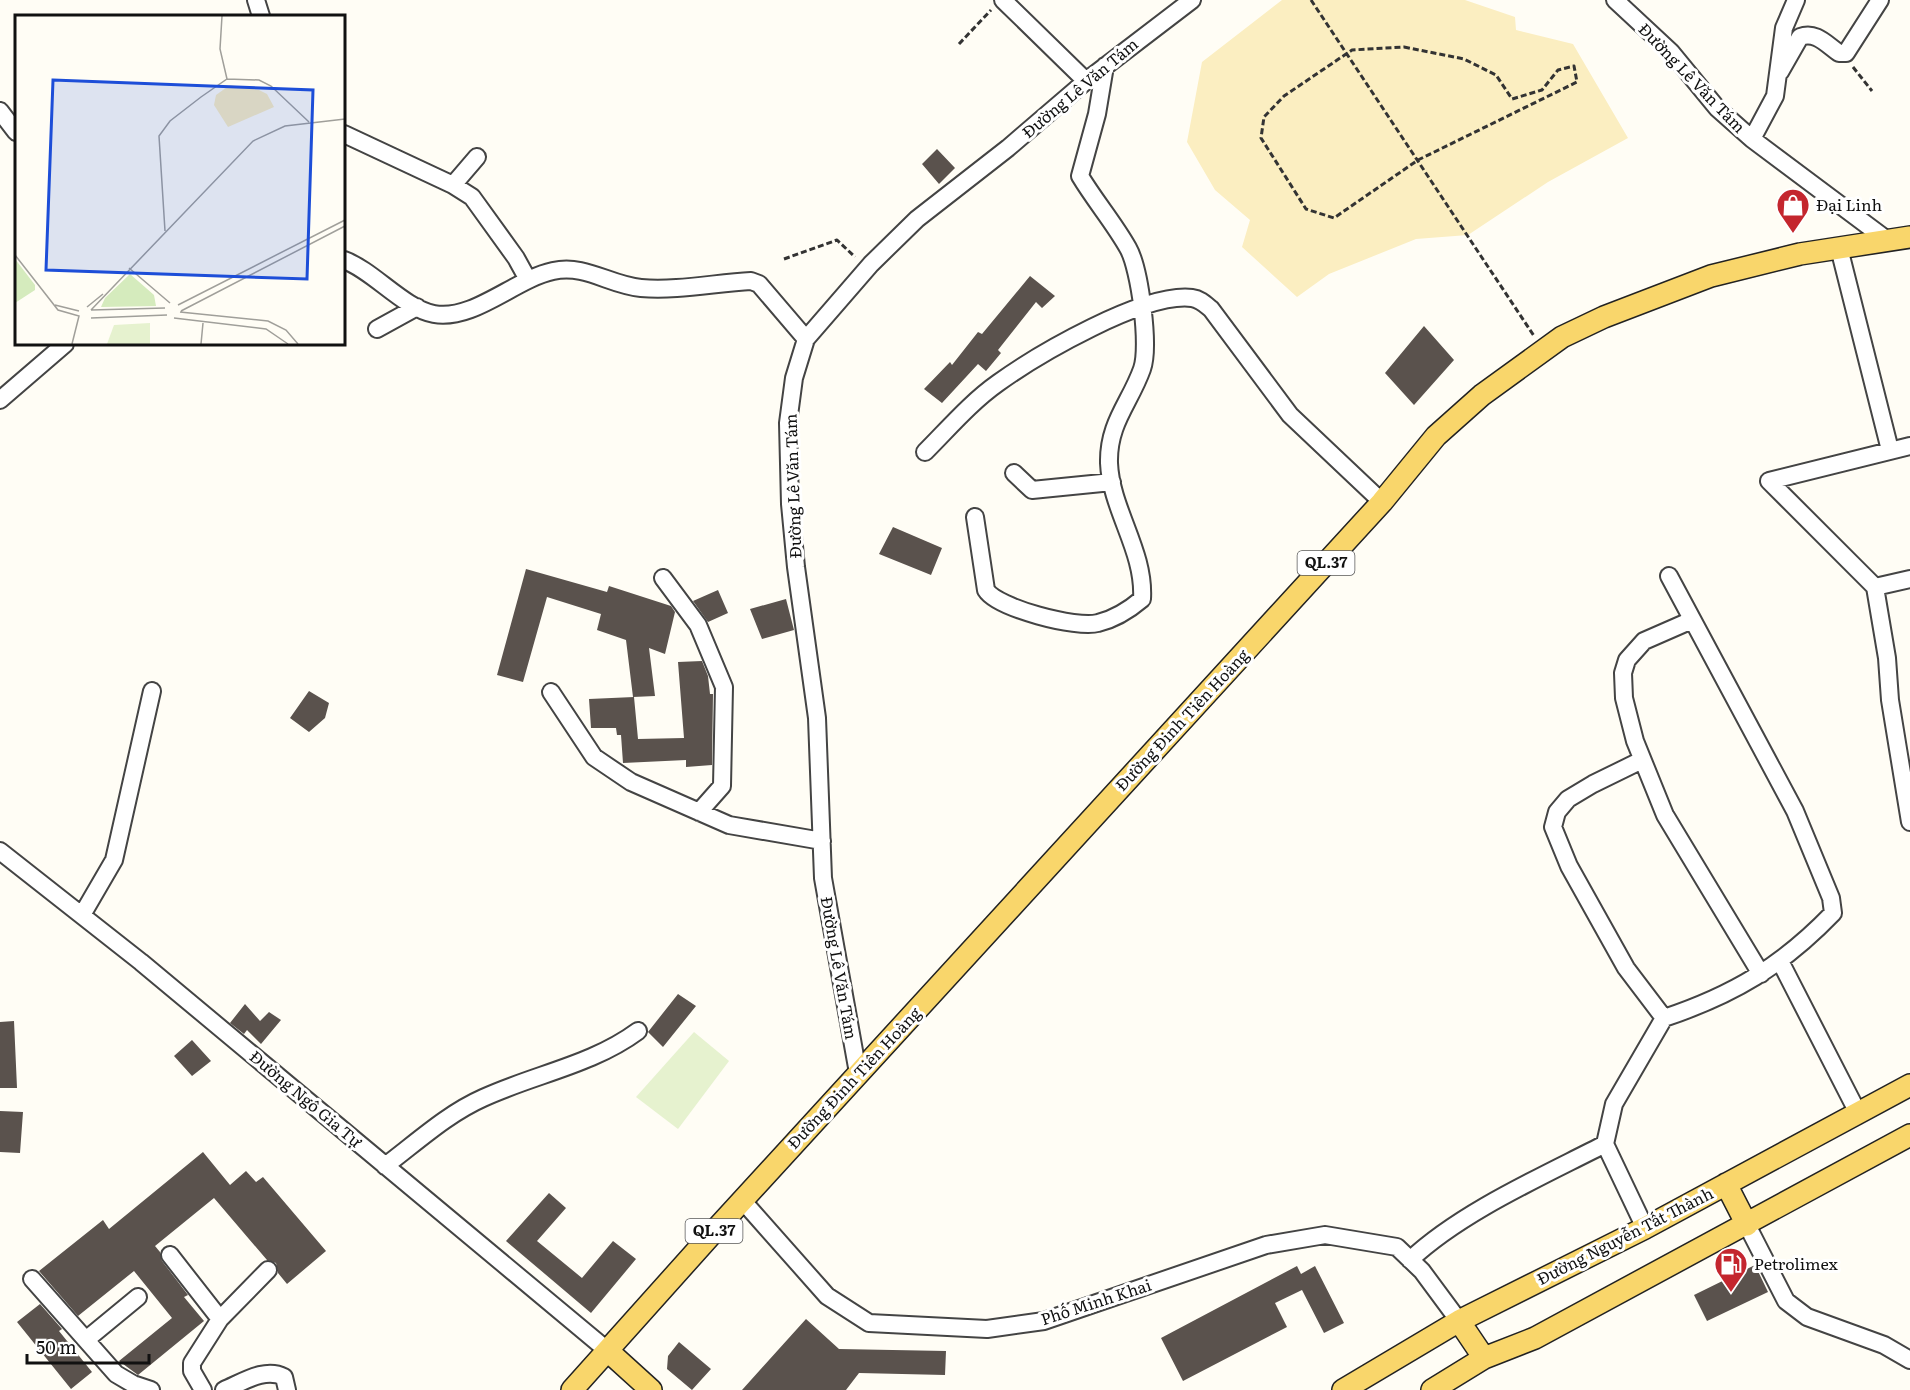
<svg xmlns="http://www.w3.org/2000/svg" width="1910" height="1390" font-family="Literata,serif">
  <rect width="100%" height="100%" fill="#fffdf5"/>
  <!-- sand -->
  <path fill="#fbeec1" d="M1282,0H1465L1515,17L1516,30L1573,44L1628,138L1548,182L1468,235L1416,239L1329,274L1297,297L1242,247L1250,220L1215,190L1187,142L1202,62Z"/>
  <!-- pitch -->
  <path fill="#e6f2cf" d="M694,1032L729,1061L678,1129L636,1097Z"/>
  <!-- building -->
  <path fill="#5a524d" d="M937,149L955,168L939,184L922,164Z
    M1030,276L1055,296L1042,308L1036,302L998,350L1001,353L986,371L978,364L942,403L924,389L950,362L952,365L978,332L982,334Z
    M1424,326L1454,360L1414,405L1385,373Z
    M893,527L942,548L931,575L879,554Z
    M526,569L607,592L609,586L671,606L675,612L665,654L649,648L655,696L633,697L626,640L597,630L601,614L547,597L523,682L497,675Z
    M718,590L728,613L708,622L693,601Z
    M786,599L794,630L762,639L750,609Z
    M702,661L708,676L710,694H713L712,765L686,767V760L623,763L621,735H617L616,728H591L589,699L634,697L638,739L684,738L678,662Z
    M309,691L329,703L325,718L309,732L290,718Z
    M678,994L696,1006L663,1047L648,1032Z
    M245,1004L260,1021L269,1012L281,1020L261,1044L247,1030L244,1034L230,1023Z
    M14,1021L17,1088H0V1022Z
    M192,1040L211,1061L192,1076L174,1056Z
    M0,1111L23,1112L20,1153L0,1152Z
    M203,1152L230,1185L246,1171L256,1182L263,1177L326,1251L287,1284L278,1273L276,1263L267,1260L214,1198L155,1246L160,1252L162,1261L188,1295L184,1297L204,1321L138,1375L119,1361L172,1318L134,1271L78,1316L39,1271L103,1220L109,1229Z
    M549,1193L566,1208L537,1241L582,1278L613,1241L636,1259L591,1313L506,1241Z
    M1755,1265L1768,1292L1707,1321L1694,1295Z
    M1297,1266L1301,1274L1315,1266L1344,1323L1324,1333L1302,1290L1275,1303L1287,1327L1183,1381L1161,1338Z
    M40,1304L62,1329L59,1331L92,1372L71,1389L17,1322Z
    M806,1319L839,1349L946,1351L945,1375L859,1373L846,1390H742Z
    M679,1342L711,1369L692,1390L667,1369L668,1356Z"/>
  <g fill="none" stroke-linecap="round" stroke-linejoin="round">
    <defs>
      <path id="minor" d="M256,0L261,16
        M1003,0L1086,81
        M1615,0L1671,52L1717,108L1752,139L1887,240
        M1780,72L1800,37C1816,31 1826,44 1839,53H1846L1880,0
        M0,111L16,132
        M344,134L453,185L472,197L516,258L527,278
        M1752,139L1775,96L1784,28L1796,0
        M453,185L477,157
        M1839,248L1890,450
        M344,260C374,271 403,308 434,314C474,321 515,279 553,271C586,264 609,285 641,288C677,291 715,283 751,281L759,284L806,339
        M377,329L417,307
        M0,400L65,344
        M1910,446L1769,481L1875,587L1887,658L1890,700L1910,822
        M925,452C948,429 971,402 998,383C1037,355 1144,292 1192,298C1200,299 1205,304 1211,309L1290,415L1382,502
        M1014,473L1032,490L1112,482
        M975,517L986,590C997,608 1077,629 1098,623C1115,619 1129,610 1142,599C1145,551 1111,510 1109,463C1108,423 1130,403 1142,369C1150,347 1140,269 1128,248C1114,223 1095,201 1080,176L1097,114L1105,66
        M663,578L698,625L724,687L722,786L699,812
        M1875,587L1910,579
        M1692,620L1644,641L1627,660L1623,673L1624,698L1635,741L1665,815L1761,974
        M551,692L594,757L631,782L729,825L822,841
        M1642,760L1593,784L1568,799L1557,812L1553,827L1569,866L1626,968L1664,1018
        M0,851L141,962L608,1351
        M82,915L114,860L152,691
        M1781,963L1858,1113
        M858,1073L823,878L817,718L796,567L790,504L788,423L794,378L806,339L871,264L917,219L1008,148L1086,81L1192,0
        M385,1166C417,1142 447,1114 483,1098C535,1074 592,1065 638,1031
        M742,1200L827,1296L869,1323L987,1329L1044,1321L1266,1245L1325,1235L1397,1247L1422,1271L1459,1321
        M1747,1225L1786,1301L1807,1317L1884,1345L1910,1360
        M1645,1228L1605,1144L1614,1104L1664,1018C1733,995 1782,966 1833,913L1831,898L1795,811L1669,576
        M170,1255L220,1319
        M1410,1260C1461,1212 1543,1176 1605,1144
        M32,1279L116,1374L133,1384L151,1390
        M87,1339L138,1297
        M203,1390L192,1371V1363L220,1319L268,1270
        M224,1390C243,1382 265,1367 284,1377L287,1390"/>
      <path id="major" d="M1726,1184L1747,1225
        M1459,1321L1484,1358
        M608,1351L651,1390
        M572,1390L718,1227L1382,502L1436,436L1482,395L1562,337L1604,317L1711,276L1800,254L1910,237
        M1343,1390L1459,1321L1645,1228L1910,1085
        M1432,1390L1484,1358L1535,1338L1910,1135"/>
    </defs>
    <!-- minor casing -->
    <use href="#minor" stroke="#444" stroke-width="20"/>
    <!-- major casing -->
    <use href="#major" stroke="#222" stroke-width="24"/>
    <!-- path -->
    <path stroke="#333" stroke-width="3" stroke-dasharray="6 3" stroke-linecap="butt" d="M1311,0L1534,336
      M959,44L991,10
      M1404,47L1464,59L1496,75L1512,99L1542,90L1558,70L1574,66L1577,82L1418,160L1334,218L1306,209L1261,138L1264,117L1284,96L1352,50Z
      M1853,67L1872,91
      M784,259L837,240L855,257"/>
    <!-- minor -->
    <use href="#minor" stroke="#fff" stroke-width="16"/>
    <!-- major -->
    <use href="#major" stroke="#f9d66b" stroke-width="21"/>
  </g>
  <!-- icons -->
  <defs>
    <symbol id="shop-pin" viewBox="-11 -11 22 30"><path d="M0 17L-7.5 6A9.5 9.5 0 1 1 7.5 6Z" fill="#c4262e" stroke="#fff"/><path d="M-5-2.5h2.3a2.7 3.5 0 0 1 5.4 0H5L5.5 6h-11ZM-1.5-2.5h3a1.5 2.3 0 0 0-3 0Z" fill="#fff"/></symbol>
    <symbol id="fuel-pin" viewBox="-11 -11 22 30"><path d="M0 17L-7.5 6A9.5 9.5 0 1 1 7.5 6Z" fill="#c4262e" stroke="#fff"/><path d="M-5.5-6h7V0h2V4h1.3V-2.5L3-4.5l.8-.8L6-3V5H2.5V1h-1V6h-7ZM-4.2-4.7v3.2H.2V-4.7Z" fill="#fff"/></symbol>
  </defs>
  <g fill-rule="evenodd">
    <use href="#shop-pin" x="1774" y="186" width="38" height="52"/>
    <use href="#fuel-pin" x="1712" y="1245" width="38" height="52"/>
  </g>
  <g text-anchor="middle" stroke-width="6" stroke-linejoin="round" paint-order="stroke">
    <!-- shield labels -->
    <g fill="#fff" stroke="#585858" stroke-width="1.5">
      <rect x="1297.5" y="551" width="57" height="24" rx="4.5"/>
      <rect x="685.5" y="1219" width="57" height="24" rx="4.5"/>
    </g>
    <g font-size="15" font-weight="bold" fill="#111">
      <text x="1326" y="568">QL.37</text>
      <text x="714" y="1236">QL.37</text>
    </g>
    <!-- street labels -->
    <g font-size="16" fill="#111" stroke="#fff">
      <text transform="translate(1692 78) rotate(46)" y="6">Đường Lê Văn Tám</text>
      <text transform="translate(1080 88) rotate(-40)" y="6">Đường Lê Văn Tám</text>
      <text transform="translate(793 486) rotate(-92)" y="6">Đường Lê Văn Tám</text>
      <text transform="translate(1182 720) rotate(-47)" y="6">Đường Đinh Tiên Hoàng</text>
      <text transform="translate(839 968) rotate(80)" y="6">Đường Lê Văn Tám</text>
      <text transform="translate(854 1078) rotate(-47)" y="6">Đường Đinh Tiên Hoàng</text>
      <text transform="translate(306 1099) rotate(40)" y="6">Đường Ngô Gia Tự</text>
      <text transform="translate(1625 1236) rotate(-27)" y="6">Đường Nguyễn Tất Thành</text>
      <text transform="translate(1096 1302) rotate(-18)" y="6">Phố Minh Khai</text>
    </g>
    <!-- poi labels -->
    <g font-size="16" fill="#111" stroke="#fff" text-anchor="start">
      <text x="1816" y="211">Đại Linh</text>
      <text x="1754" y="1270">Petrolimex</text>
    </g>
  </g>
  <!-- overview -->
  <g transform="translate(15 15)">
    <rect width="330" height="330" fill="#fffdf5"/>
    <path d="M0,244L20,270V275L0,288ZM115,259L139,280L141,291L86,292L90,283Z" fill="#d5ebbd"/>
    <path d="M215,70L244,75L252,79L259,92L213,112L199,90L201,80Z" fill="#fbeec1"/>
    <path d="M135,308V329H92L99,310Z" fill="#e6f2cf"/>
    <path fill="none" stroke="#a09f9a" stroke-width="1.5" d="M207,1L205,34L212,64M150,216L144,121L155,106L186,82L212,64L244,65L256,71L294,107M0,240L43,295L64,301L57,329M114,253L155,288M40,290L64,296M163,290L330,205M72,292L88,279M76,295L238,126L270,111L330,104M76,295L150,293M166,296L330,211M165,297L253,306L271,315L283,329M76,303L152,300M159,303L251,314L273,329M186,329L188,308"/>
    <path fill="#1d4ed8" fill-opacity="0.15" stroke="#1d4ed8" stroke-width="3" d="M38,65L298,75L292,264L31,255Z"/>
    <rect width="330" height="330" fill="none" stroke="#111" stroke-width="3"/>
  </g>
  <!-- scale -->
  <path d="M27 1354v9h122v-9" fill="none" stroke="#111111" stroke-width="3"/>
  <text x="36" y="1354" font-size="18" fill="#111111" stroke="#ffffff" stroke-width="4.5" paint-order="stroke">50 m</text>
</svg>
